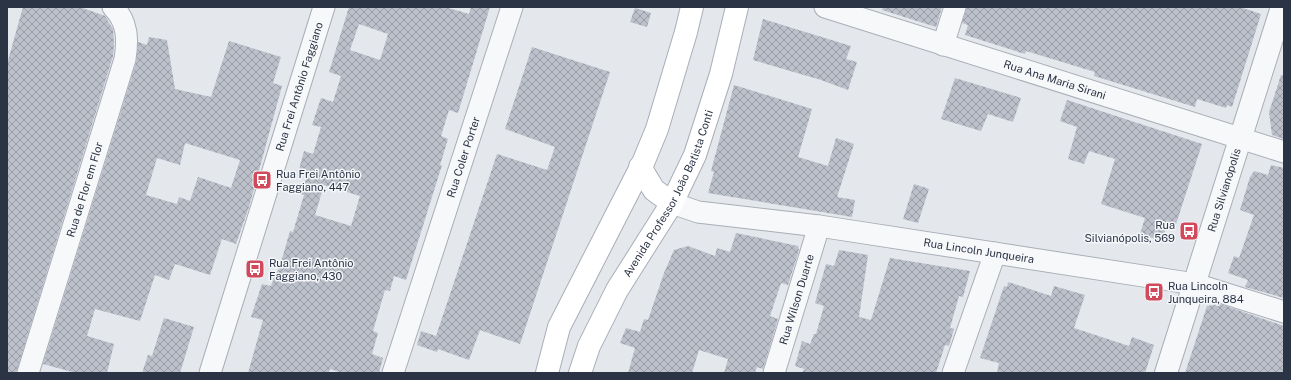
<svg xmlns="http://www.w3.org/2000/svg" width="1291" height="380" font-family="'Public Sans',sans-serif">
  <defs>
    <pattern id="building-cross-hatch" width="8" height="8" patternUnits="userSpaceOnUse"><rect width="8" height="8" fill="#bbc0ca"/><path d="M0 0l8 8M0 8l8-8" fill="none" stroke="#989da6"/></pattern>
  </defs>
  <rect width="100%" height="100%" fill="#e4e7ec"/>
  <!-- building -->
  <path fill="url(#building-cross-hatch)" fill-rule="evenodd" d="M23,7H80L105,16L113,29L114,45L113,56L16,373H7V64Z
    M349,7H445L469,14L471,7H490L458,113L449,110L441,136L448,139L440,165H442L406,280L394,276L390,291L385,290L373,331L378,333L372,354L383,358L379,373H342L330,369L329,373H248L263,320L251,317L262,284L271,286L275,274L279,269L290,231L293,232L304,195L301,194L307,175L298,173L304,151L313,154L321,127L312,125L321,98L333,102L341,76L329,72ZM359,24L388,34L380,60L350,50ZM324,185L360,196L351,226L315,215Z
    M883,7H942L936,27L882,10Z
    M967,7H1240L1261,14L1232,107L1227,105L1226,108L1197,99L1195,107L1094,76L1095,72L1026,51L1025,54L965,35L968,25L962,23Z
    M635,8L651,13L647,27L630,22Z
    M763,19L851,46L846,59L857,62L848,90L821,80L753,60Z
    M149,37L167,40L175,89L211,97L229,41L281,57L273,83L282,86L249,207L236,244L222,239L210,275L175,264L169,280L155,275L140,321L95,309L87,336L114,344L107,373H76L43,364L136,63L138,42L147,45ZM185,143L240,160L231,188L198,177L190,201L179,197L177,204L146,195L157,158L180,165Z
    M532,47L610,72L520,344L480,330L469,360L438,349L437,352L417,345L421,331L436,336L497,154L547,170L555,147L505,129Z
    M1281,75H1284V139L1272,135L1269,112Z
    M955,78L1021,98L1013,122L988,114L981,131L941,119Z
    M734,85L812,109L798,157L828,166L836,138L854,144L837,197L855,200L852,217L708,193L714,172L711,171Z
    M1067,100L1202,144L1176,224L1168,222L1162,241L1140,234L1145,218L1101,204L1115,159L1089,151L1084,164L1068,159L1077,127L1060,121Z
    M1271,165L1284,168V298L1245,287L1248,280L1228,273L1234,256L1239,258L1254,215L1240,210L1250,177L1254,171L1268,175Z
    M914,184L929,189L918,223L903,219Z
    M736,233L798,246L799,250L788,285L781,283L770,316L778,319L763,369L757,367L755,373H724L728,359L699,350L692,373H628L635,348L620,343L626,328L640,332L644,319L648,320L664,273L674,250L688,246L715,256L717,248L730,252Z
    M839,250L868,255L859,317L871,320L890,258L970,271L963,297L959,296L950,328L954,329L949,346L945,345L936,373H802L804,369L795,366L802,341L810,344L814,334H816L824,306L815,303L826,264L834,266Z
    M1008,282L1051,296L1054,286L1085,295L1074,328L1129,346L1132,337L1154,345L1145,373H997L999,363L980,358L1004,286L1007,287Z
    M1220,304L1284,326V373H1185L1207,306Z
    M164,318L194,327L180,373H142L148,355L152,356Z"/>
  <g fill="none" stroke-linecap="round" stroke-linejoin="round">
    <defs>
      <g id="minor">
        <path id="s1" d="M825,7L1284,152"/>
        <path d="M943,45L955,7"/>
        <path id="s2" d="M672,203L698,212L819,226L1195,284L1284,312"/>
        <path id="s3" d="M28,373L125,59C128,40 128,22 113,7"/>
        <path id="s4" d="M210,373L324,7"/>
        <path id="s5" d="M393,373L512,7"/>
        <path id="s6" d="M774,373L819,226"/>
        <path d="M953,373L995,253"/>
      </g>
      <g id="tertiary">
        <path id="s7" d="M1166,373L1282,7"/>
      </g>
      <g id="secondary">
        <path d="M640,167L654,190L672,203"/>
        <path d="M547,373L559,327L643,163L657,129L686,32L692,7"/>
        <path id="s8" d="M580,373L589,346L617,290L672,203L695,155L721,74L737,7"/>
      </g>
    </defs>
    <!-- minor casing -->
    <use href="#minor" stroke="#a9aeb7" stroke-width="23"/>
    <!-- tertiary casing -->
    <use href="#tertiary" stroke="#a9aeb7" stroke-width="24"/>
    <!-- secondary casing -->
    <use href="#secondary" stroke="#a9aeb7" stroke-width="24"/>
    <!-- minor -->
    <use href="#minor" stroke="#f7f8fa" stroke-width="21"/>
    <!-- tertiary -->
    <use href="#tertiary" stroke="#f7f8fa" stroke-width="22"/>
    <!-- secondary -->
    <use href="#secondary" stroke="#fff" stroke-width="22"/>
  </g>
  <!-- icons -->
  <defs>
    <symbol id="bus-square" viewBox="-11 -11 22 22"><rect x="-9" y="-9" width="18" height="18" rx="4" fill="#d1495b" stroke="#f4f6f9"/><path d="M-5-6H5V4H4V6H2V4H-2V6H-4V4H-5ZM-3.5-4V0h7V-4ZM-3.5 1.2v1.5H-2V1.2ZM2 1.2v1.5H3.5V1.2Z" fill="#fff"/></symbol>
  </defs>
  <g fill-rule="evenodd">
    <use href="#bus-square" x="251" y="169" width="22" height="22"/>
    <use href="#bus-square" x="1178" y="220" width="22" height="22"/>
    <use href="#bus-square" x="244" y="258" width="22" height="22"/>
    <use href="#bus-square" x="1143" y="281" width="22" height="22"/>
  </g>
  <g text-anchor="middle" stroke-width="3" stroke-linejoin="round" paint-order="stroke">
    <!-- street labels -->
    <g font-size="11" fill="#2b3445" stroke="#f4f6f9">
      <text dy="4" stroke="none"><textPath href="#s1" startOffset="241">Rua Ana Maria Sirani</textPath></text>
      <text dy="4" stroke="none"><textPath href="#s4" startOffset="300">Rua Frei Antônio Faggiano</textPath></text>
      <text dy="4" stroke="none"><textPath href="#s5" startOffset="227">Rua Coler Porter</textPath></text>
      <text dy="4" stroke="none"><textPath href="#s3" startOffset="192">Rua de Flor em Flor</textPath></text>
      <text dy="4" stroke="none"><textPath href="#s7" startOffset="192">Rua Silvianópolis</textPath></text>
      <text dy="4" stroke="none"><textPath href="#s8" startOffset="201">Avenida Professor João Batista Conti</textPath></text>
      <text dy="4" stroke="none"><textPath href="#s2" startOffset="311">Rua Lincoln Junqueira</textPath></text>
      <text dy="4" stroke="none"><textPath href="#s6" startOffset="77">Rua Wilson Duarte</textPath></text>
    </g>
    <!-- poi labels -->
    <g font-size="11" fill="#2b3445" stroke="#f4f6f9" text-anchor="start">
      <text x="276" y="178">Rua Frei Antônio<tspan x="276" dy="13">Faggiano, 447</tspan></text>
      <text x="1175" y="229" text-anchor="end">Rua<tspan x="1175" dy="13">Silvianópolis, 569</tspan></text>
      <text x="269" y="267">Rua Frei Antônio<tspan x="269" dy="13">Faggiano, 430</tspan></text>
      <text x="1168" y="290">Rua Lincoln<tspan x="1168" dy="13">Junqueira, 884</tspan></text>
    </g>
  </g>
  <!-- border -->
  <rect width="1291" height="380" fill="none" stroke="#2b3445" stroke-width="16"/>
</svg>
